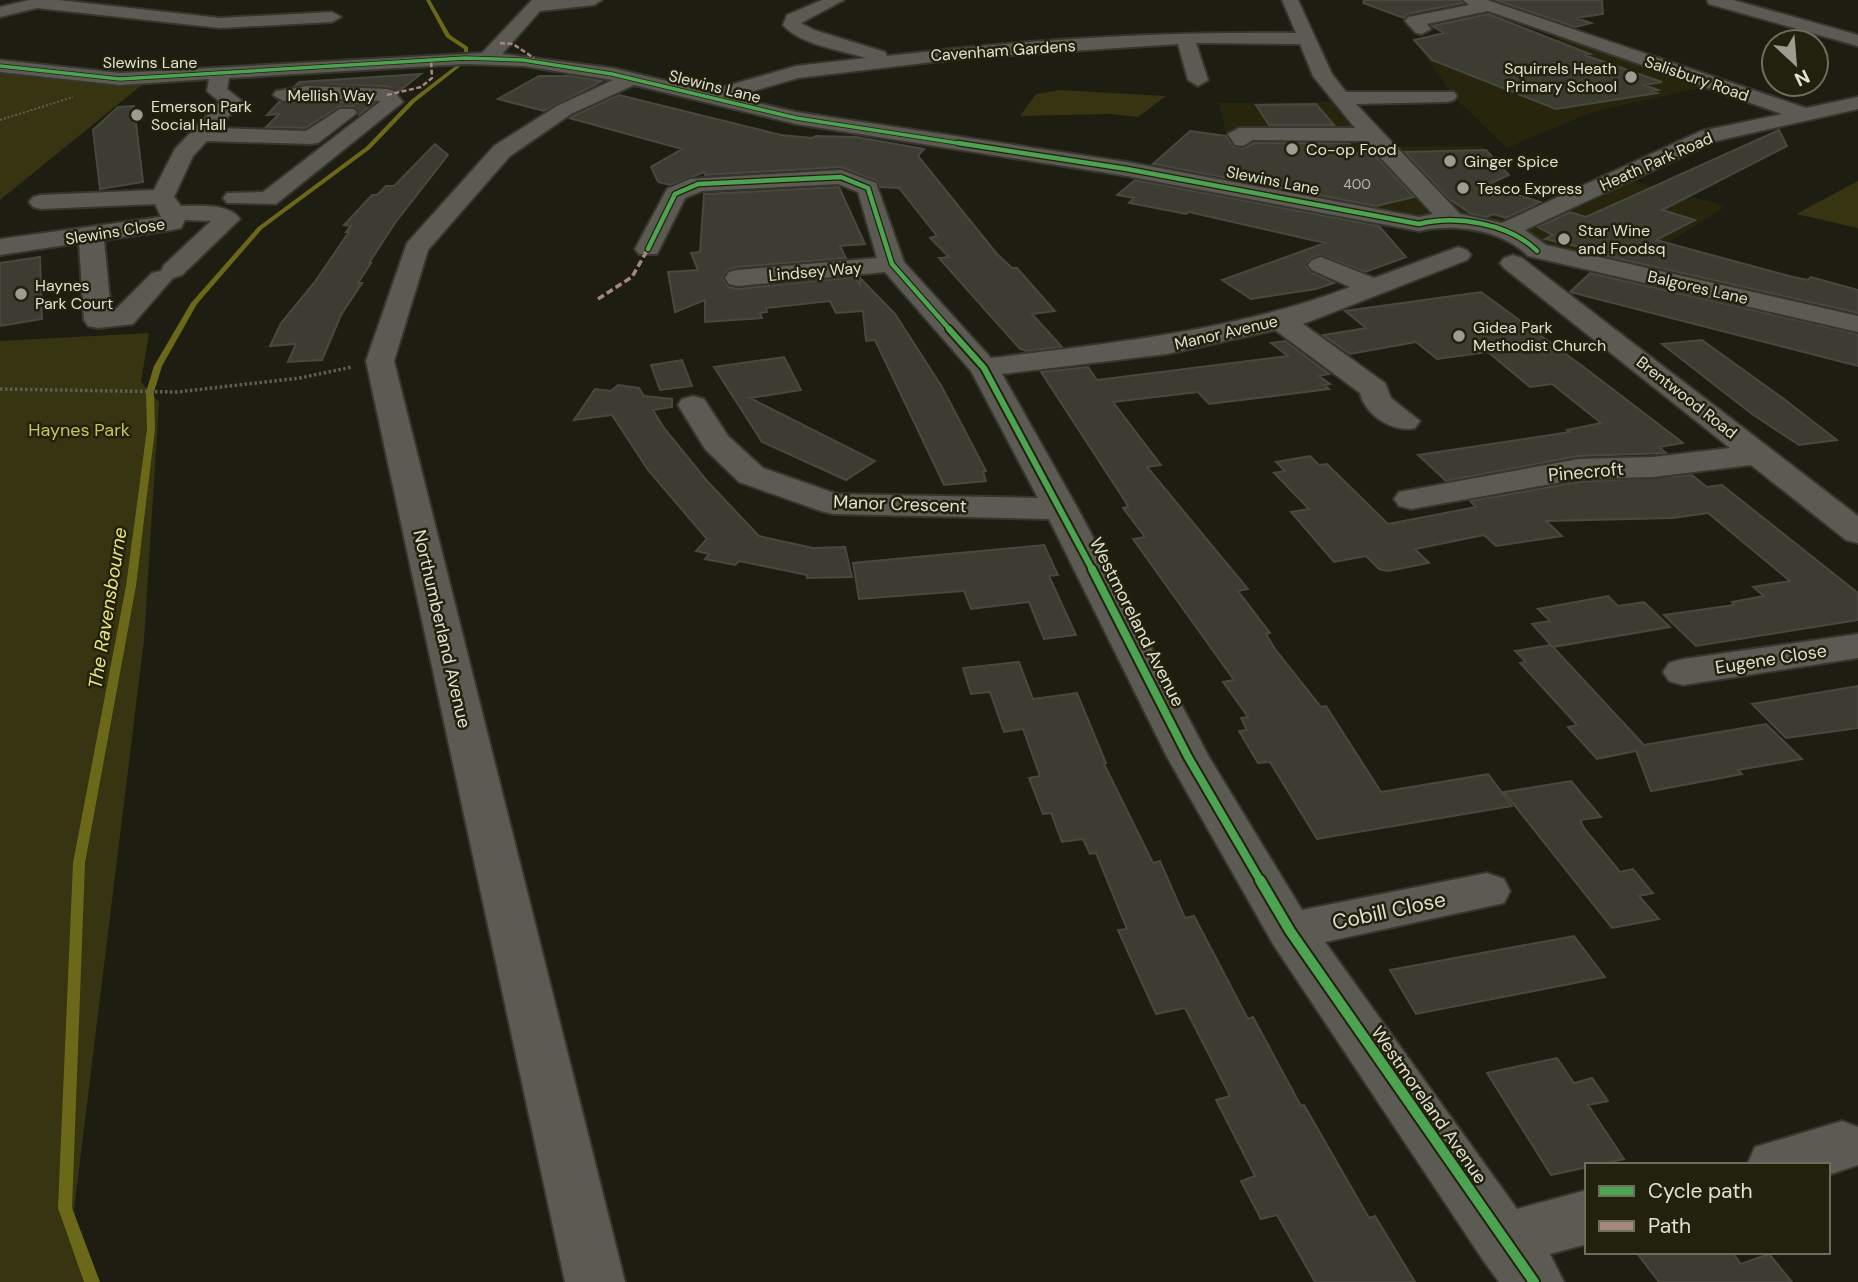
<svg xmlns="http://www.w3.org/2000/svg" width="1858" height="1282" font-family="'DM Sans',sans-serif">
  <rect width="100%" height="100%" fill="#1d1d12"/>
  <!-- built -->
  <path fill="#27260d" d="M1562,38L1704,87L1592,112L1507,148L1455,98L1419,47L1501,50Z
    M1331,102L1367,147L1482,146L1496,158L1488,167L1505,176L1495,185L1568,213L1634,181L1726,206L1635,264L1452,220L1419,224L1309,201L1332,177L1232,160L1219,103Z"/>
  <!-- green -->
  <path fill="#363411" d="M0,71L93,83L143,84L0,200Z
    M1060,90L1166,96L1138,117L1110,114L1020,116L1036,94Z
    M1858,181V228L1796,214Z
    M149,333L141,382L159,402L144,640L74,1210L90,1282H0V341Z"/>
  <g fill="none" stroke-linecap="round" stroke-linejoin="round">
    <!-- stream -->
    <path fill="#6c6819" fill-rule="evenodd" d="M426,0H430L450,35L468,47V55L464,54V49L446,37Z
      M458,64L462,65L415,102L370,149L262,229L197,304L162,366L154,392L155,429L136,586L85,863L72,1208L100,1282H84L58,1208L73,863L126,586L147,429L146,392L154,366L191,303L258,227L366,147L411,100Z"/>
  </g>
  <!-- building -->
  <path fill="#3c3c33" stroke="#49483f" stroke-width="2" d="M1364,0H1460L1463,3L1407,14L1404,18L1363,3Z
    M1495,0H1602L1603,14L1576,18L1591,23L1575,27Z
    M1488,14L1590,54L1584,55L1662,82L1644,85L1658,90L1652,91L1657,93L1556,109L1432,60L1414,40L1444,33L1432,26Z
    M421,74L398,92L387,86L296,85L299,82Z
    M539,76H572L602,81L544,111L498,99Z
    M619,95L781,135L812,138L816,136L856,137L924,149L918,156L997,254L1012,268H1017L1055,311L1032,314L1062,347L1026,351L1020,349L939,258L949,257L930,238L937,236L899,188L880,187L877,181L841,167L705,175V172L670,185L658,182L651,167L682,149L569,118Z
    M307,101L374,103L359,115L354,106L339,107L305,128L266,127L279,114L267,115L279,102Z
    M1316,104L1334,125H1269L1256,105Z
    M134,106L143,182L100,189L93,130L118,107Z
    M1779,130L1787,146L1662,210L1695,220L1656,240L1793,277L1808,280L1811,277L1858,290V313L1607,256L1610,254L1545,239L1553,235L1538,227L1570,212L1586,217Z
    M1190,131L1226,136L1233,146L1243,149L1254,143H1349L1356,153L1372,152L1414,197L1376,206L1153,164Z
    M435,144L448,155L395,223L369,263H371L358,283H362L341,315L322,360L288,362L296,344L270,346L281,323L314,283L349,232H346L351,226L344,225L372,195H377L386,186H394Z
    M1486,150L1509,175L1487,185L1540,202L1506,218L1494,214L1486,217L1472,214L1449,199L1405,152Z
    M1135,180L1379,226L1406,257L1365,272L1320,255L1310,258L1306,267L1311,272L1334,283L1316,289L1251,299L1222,280L1325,243L1189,212L1186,214L1129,203L1134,198L1117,195Z
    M839,187L865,244L840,246L846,258L737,267L727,271L723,279L728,287L738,289L855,277L860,285V278L895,314L942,387L986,471L983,472L986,481L944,485L875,340L866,341L863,311L836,313L830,301L766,308L767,312L760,313L762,318L705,322V300L675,312L668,272L698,270L691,253L700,252L704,194Z
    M40,257L42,319L0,326V263Z
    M1590,273L1858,334V366L1570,292Z
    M1481,292L1585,368L1683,443L1659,447L1666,453L1579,456L1446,481L1418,455L1570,432L1567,430L1601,423L1552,384L1530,387L1488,352L1437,359L1416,342L1350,354L1323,335L1366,328L1345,311Z
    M1702,340L1784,399L1837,440L1799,445L1752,414L1662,344Z
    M1285,341L1329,374L1319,376L1330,384L1324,385L1329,389L1209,404L1198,392L1113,402L1161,465L1147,467L1248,589L1238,591L1270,633L1266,634L1275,649L1321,707L1326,706L1381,792L1488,774L1512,806L1317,839L1270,762L1258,763L1239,731L1247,730L1241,718L1248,717L1223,682L1234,680L1133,539L1145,537L1123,508L1128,507L1125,501L1041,372L1088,367L1097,380L1288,356L1271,343Z
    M784,357L801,390L750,398L875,461L846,480L762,442L714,367Z
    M682,360L692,386L660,390L651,365Z
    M618,385L639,388L644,396L672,399V407L653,410L664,428L707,481L759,536L813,548L845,547L852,577L807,578V575L739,561L735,565L705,559L709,554L696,551L707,539L648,470L612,415L574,420L595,389L611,391Z
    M1310,456L1319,465L1327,464L1388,524L1476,507L1470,501L1579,482L1692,475L1707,487L1722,485L1858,593V620L1696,646L1664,615L1734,605L1732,602L1764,596L1753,587L1790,581L1708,513L1673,518L1546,521L1562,536L1496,546L1484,535L1415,549L1429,563L1388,571L1379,569L1366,556L1334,562L1291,512L1309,509L1274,473L1285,471L1276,462Z
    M1044,545L1058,575L1049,576L1076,635L1044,639L1029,602L971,609L964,591L859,599L853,563Z
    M1608,596L1618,606L1644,602L1670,627L1553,647L1644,745L1766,724L1802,759L1738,770L1742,774L1651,791L1636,751L1597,759L1568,727L1577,725L1520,663L1526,662L1515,651L1551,645L1532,624L1550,621L1538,609Z
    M1019,662L1033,699L1077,693L1106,763L1104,764L1153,863L1160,861L1185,918L1194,916L1248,1019L1253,1017L1301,1106L1304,1105L1369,1218L1375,1216L1415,1282H1315L1277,1215L1261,1219L1241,1181L1255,1176L1216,1100L1230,1096L1185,1008L1156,1014L1118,930L1127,929L1096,853L1090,854L1083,839L1062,842L1051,813L1043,814L1029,778L1040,776L1023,729L1004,732L990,692L971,694L963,668Z
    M1858,686V728L1786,738L1752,704Z
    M1571,781L1601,817L1580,820L1584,828L1620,872L1633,869L1653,893L1639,896L1659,919L1612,928L1504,792Z
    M1574,936L1605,977L1416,1014L1390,970Z
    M1557,1058L1574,1083L1592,1078L1608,1101L1588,1105L1624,1159L1551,1175L1487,1073Z
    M1636,1252H1732L1741,1264L1769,1254L1792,1282H1659Z"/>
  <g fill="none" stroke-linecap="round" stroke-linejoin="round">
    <defs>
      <path id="minor" d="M29,0H58L220,18L332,12L341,17L332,22L220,28L37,8L0,17V7Z
        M532,0H602L594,5L540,11L502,54L612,68L709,91L796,66L866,58C841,50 800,45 783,25L787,15L822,0H844L801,23L814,30L885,52L887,56C1023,40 1159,31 1296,33L1282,0H1298L1332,74L1346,92H1454L1457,96L1454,100L1447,102L1356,104L1460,214L1502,223L1701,131L1782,114L1488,11L1427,24L1431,29L1422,34L1416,33L1405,21L1408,17L1469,5L1463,0H1487L1806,108L1858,97V109L1716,141L1525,230L1546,245L1858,316V332L1528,256C1502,230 1455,223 1419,231L1127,176L796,124L634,85L571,114L510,156L428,250L394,361L625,1282H565L366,361L407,243L494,146L557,106L613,80L523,66L465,64L229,78L227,89L242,101L218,128L306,131L340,109H354L357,113L318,143L310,144L207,141L193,156L174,197L181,206C198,206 229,203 240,219L182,275L173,278L133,324L98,328L88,326L84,320L79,243L0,255V239L161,217L155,204L41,209L33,207L29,202L33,197L41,195L154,190L175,149L220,102L207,91L209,79L120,85L0,72V60L120,73L482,53ZM1196,43L1300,44L1313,76L1355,128H1239L1228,134L1235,145L1243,146L1253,140L1365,141L1433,214L1419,217L1127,162L796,112L733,97L798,78L966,58L1178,44L1188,80L1198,86L1208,80ZM185,220L211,221L164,265L161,271L152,273L115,310L111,311L104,240L172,230L181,228Z
        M1707,0H1733L1858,35V46L1709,4Z
        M307,86L387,89L394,91L403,102L276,204L227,203L223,198L227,193L263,192L381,101L307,98L283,101L273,95L276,91Z
        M841,170L876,183L904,262L991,358C1113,343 1235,331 1350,287L1312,270L1308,265L1312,260L1321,257L1374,278L1458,247L1467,250L1471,255L1467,260L1303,324L1385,383L1391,398L1420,421L1415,428C1393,433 1365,415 1360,393L1275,330L1167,354L1002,374L1078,509L1209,757L1302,910L1487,873L1504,879L1510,891L1504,903L1325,942L1517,1209L1587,1190V1244L1550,1254L1564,1282H1499L1483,1260L1273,944L1167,757L1049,519L833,514L821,511L739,482L705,449L678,405L682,399L693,396L704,399L728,436L763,468L837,494L1038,498L971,371L885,272L738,286L729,284L725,278L729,272L738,270L877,258L858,192L838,184L702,191L685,198L657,254H639L635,249L667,189L690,179Z
        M1513,255L1522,258L1858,516V543L1846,540L1751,465L1653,477L1579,479L1411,509L1399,506L1394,499L1399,492L1579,459L1653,457L1730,448L1504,268L1500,263L1504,258Z
        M1858,634V658L1683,685L1669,681L1663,672L1669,663L1683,659Z
        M1842,1121L1858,1127V1165L1828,1175V1165H1747L1755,1147Z"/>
    </defs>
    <!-- minor casing -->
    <use href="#minor" stroke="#36362e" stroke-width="4"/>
    <!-- path-far1 -->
    <path stroke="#5e5e56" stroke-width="2" stroke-dasharray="2 2" stroke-linecap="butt" d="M0,120L73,97"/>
    <!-- path -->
    <path stroke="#5e5e56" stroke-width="3.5" stroke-dasharray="2.5 2.5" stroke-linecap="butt" d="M0,389L177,392L300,378L352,367"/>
    <!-- minor -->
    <use href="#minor" fill="#5b5b53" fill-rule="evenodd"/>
    <!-- quiet-far1 -->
    <path stroke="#a5887d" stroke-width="2.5" stroke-dasharray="5 2.5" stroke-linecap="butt" d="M500,43L513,44L534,58
      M387,95L421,87L432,78L431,60"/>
    <!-- quiet -->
    <path stroke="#a5887d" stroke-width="3.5" stroke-dasharray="7 3.5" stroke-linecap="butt" d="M598,299L632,277L648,249"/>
    <defs>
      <path id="cycleway-far4" d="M0,66L120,79L465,58L523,60L612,74L796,118L970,145"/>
      <path id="cycleway-far3" d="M958,143L1127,169L1419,224C1456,215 1509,223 1537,251
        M648,249L675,194L698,184L841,177L868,188L892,264L951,331"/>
      <path id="cycleway-far2" d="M949,329L984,368L1093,571"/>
      <path id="cycleway-far1" d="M1092,569L1188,757L1261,882"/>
      <path id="cycleway" d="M1260,880L1290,931L1534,1282"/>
    </defs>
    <!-- cycleway-far4 casing -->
    <use href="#cycleway-far4" stroke="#22210d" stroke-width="5"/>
    <!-- cycleway-far3 casing -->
    <use href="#cycleway-far3" stroke="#22210d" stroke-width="7"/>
    <!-- cycleway-far2 casing -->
    <use href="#cycleway-far2" stroke="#22210d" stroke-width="10"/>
    <!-- cycleway-far1 casing -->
    <use href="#cycleway-far1" stroke="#22210d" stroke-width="12"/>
    <!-- cycleway casing -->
    <use href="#cycleway" stroke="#22210d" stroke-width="14"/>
    <!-- cycleway-far4 -->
    <use href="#cycleway-far4" stroke="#4ca352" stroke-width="3.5"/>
    <!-- cycleway-far3 -->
    <use href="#cycleway-far3" stroke="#4ca352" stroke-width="4.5"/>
    <!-- cycleway-far2 -->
    <use href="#cycleway-far2" stroke="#4ca352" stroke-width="6"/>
    <!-- cycleway-far1 -->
    <use href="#cycleway-far1" stroke="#4ca352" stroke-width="8"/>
    <!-- cycleway -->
    <use href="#cycleway" stroke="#4ca352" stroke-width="10"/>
  </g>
  <!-- markers -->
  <g fill="#9c9c90" stroke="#22210d" stroke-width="2.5">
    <circle cx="1631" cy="77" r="7"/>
    <circle cx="137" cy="115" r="7"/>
    <circle cx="1292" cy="149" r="7"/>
    <circle cx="1450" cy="161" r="7"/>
    <circle cx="1463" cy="188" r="7"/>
    <circle cx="1564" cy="239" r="7"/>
    <circle cx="21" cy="294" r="7"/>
    <circle cx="1459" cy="336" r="7"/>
  </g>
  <g text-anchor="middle" stroke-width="5" stroke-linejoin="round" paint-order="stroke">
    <!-- number labels -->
    <g font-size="14" fill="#b8b8ac">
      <text x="1357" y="189">400</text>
    </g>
    <!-- far-street labels -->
    <g font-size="16" fill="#e1e1d4" stroke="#22210d">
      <text transform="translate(1003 50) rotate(-4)" y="6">Cavenham Gardens</text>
      <text x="150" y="68">Slewins Lane</text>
      <text transform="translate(1697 78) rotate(19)" y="6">Salisbury Road</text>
      <text transform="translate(715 86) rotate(14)" y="6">Slewins Lane</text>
      <text x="331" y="101">Mellish Way</text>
      <text transform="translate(1656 161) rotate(-24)" y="6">Heath Park Road</text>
      <text transform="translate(1273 180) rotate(11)" y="6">Slewins Lane</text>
      <text transform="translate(115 231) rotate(-9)" y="6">Slewins Close</text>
      <text transform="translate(815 271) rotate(-5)" y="6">Lindsey Way</text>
      <text transform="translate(1698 287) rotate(13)" y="6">Balgores Lane</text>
      <text transform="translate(1226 332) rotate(-13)" y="6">Manor Avenue</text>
      <text transform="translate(1687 397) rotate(38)" y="6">Brentwood Road</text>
    </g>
    <!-- far-poi labels -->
    <g font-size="16" fill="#e1e1d4" stroke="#22210d" text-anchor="start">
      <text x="1617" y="74" text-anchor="end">Squirrels Heath<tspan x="1617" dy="18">Primary School</tspan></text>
      <text x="151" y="112">Emerson Park<tspan x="151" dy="18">Social Hall</tspan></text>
      <text x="1306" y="155">Co-op Food</text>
      <text x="1464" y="167">Ginger Spice</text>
      <text x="1477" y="194">Tesco Express</text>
      <text x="1578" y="236">Star Wine<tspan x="1578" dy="18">and Foodsq</tspan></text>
      <text x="35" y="291">Haynes<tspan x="35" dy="18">Park Court</tspan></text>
      <text x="1473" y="333">Gidea Park<tspan x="1473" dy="18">Methodist Church</tspan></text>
    </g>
    <!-- park labels -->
    <g font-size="18" fill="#cbc556" stroke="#22210d">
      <text x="79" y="436">Haynes Park</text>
    </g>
    <!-- street labels -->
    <g font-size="18" fill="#e1e1d4" stroke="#22210d">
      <text transform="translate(1586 472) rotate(-5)" y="6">Pinecroft</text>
      <text transform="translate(900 504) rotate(2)" y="6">Manor Crescent</text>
      <text transform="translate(1137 622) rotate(63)" y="6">Westmoreland Avenue</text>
      <text transform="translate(442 629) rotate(77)" y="6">Northumberland Avenue</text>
      <text transform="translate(1771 659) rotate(-9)" y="6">Eugene Close</text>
      <text transform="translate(1429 1105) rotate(55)" y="6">Westmoreland Avenue</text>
    </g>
    <!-- water labels -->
    <g font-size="19" font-style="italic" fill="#ece678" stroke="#22210d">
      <text transform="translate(107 608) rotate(-81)" y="7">The Ravensbourne</text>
    </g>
    <!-- near-street labels -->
    <g font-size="21" fill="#e1e1d4" stroke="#22210d">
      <text transform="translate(1389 911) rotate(-12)" y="7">Cobill Close</text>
    </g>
  </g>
  <!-- legend -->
  <rect x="1585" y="1163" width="245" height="91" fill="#22210d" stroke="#6e6e5d" stroke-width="2"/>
  <rect x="1599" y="1186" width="35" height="10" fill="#4ca352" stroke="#6e6e5d" stroke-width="2"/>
  <text x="1648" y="1198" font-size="21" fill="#e1e1d4">Cycle path</text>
  <rect x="1599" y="1221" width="35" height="10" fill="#a5887d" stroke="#6e6e5d" stroke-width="2"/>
  <text x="1648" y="1233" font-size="21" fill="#e1e1d4">Path</text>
  <!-- north arrow -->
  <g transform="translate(1795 63) rotate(154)"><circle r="33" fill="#22210d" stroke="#6e6e5d" stroke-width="2"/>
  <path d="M0-5L12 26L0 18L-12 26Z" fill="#9c9c90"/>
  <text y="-10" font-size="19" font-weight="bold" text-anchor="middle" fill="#e1e1d4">N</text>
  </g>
</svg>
